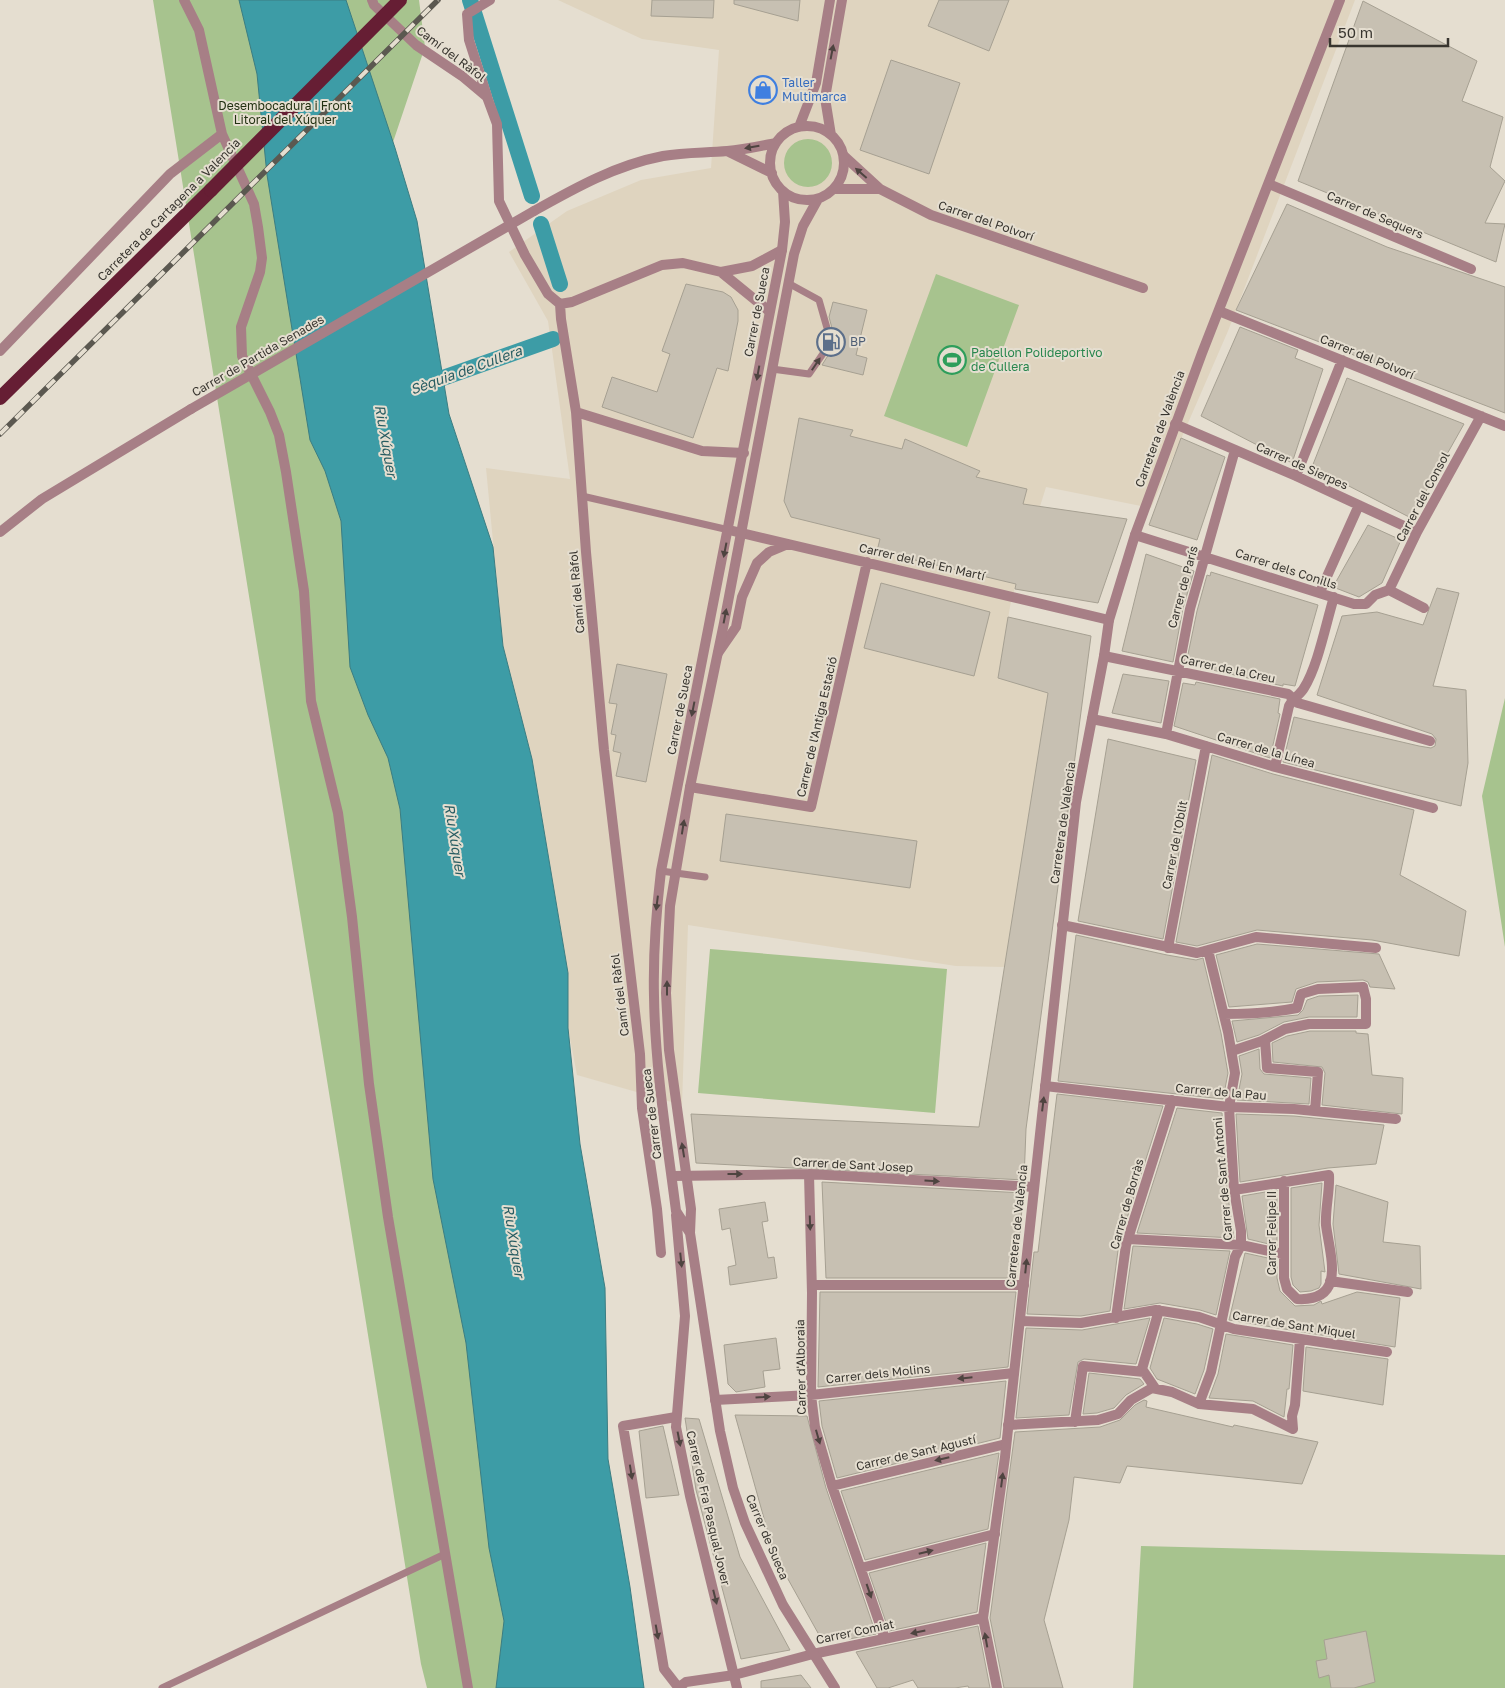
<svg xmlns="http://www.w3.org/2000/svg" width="1505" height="1688" font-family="'Golos Text',sans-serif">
  <rect width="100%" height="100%" fill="#e5ded0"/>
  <!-- industrial -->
  <path fill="#dfd4bf" d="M558,0H1355L1228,331L1151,508L1046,487L1011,601L998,678L1048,693L1005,967L956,966L688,925L682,1105L577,1075L568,1028V973L532,759L503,646L486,468L570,479L548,321L509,252L567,211L641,180L711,168L719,50L642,39Z"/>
  <!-- green -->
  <path fill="#a7c38e" d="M153,0H419L425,47L390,151L618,1688H427L421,1664Z
    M784 163a24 24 0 1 1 48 0a24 24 0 1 1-48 0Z
    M936,274L1019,305L967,447L884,416Z
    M1505,698V947L1482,796Z
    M710,949L947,969L935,1113L698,1093Z
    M1141,1546L1505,1555V1688H1133Z"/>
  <!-- water -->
  <path fill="#3d9ca6" stroke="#3c7d82" d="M239,0H346L395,148L417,221L449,414L493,547L503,646L532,759L568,973V1028L580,1144L605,1288L608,1459L630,1587L644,1688H496L504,1621L489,1548L466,1343L433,1179L400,809L388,758L368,715L350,667L341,521L325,471L310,440L267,175L257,74Z"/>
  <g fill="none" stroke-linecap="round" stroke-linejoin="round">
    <!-- canal -->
    <path stroke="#3d9ca6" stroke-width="16" d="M470,0L532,196
      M541,224L560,284
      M423,385L553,339"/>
  </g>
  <!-- building -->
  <path fill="#c7c0b2" stroke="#a6a092" d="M652,0H714L713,18L651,16Z
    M734,0H800L798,21L734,4Z
    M939,0H1009L989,51L928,26Z
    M1363,1L1477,61L1462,101L1503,117L1490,167L1505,181L1485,223L1505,224L1496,262L1298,181Z
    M891,60L960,83L929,174L860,150Z
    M1287,204L1387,247L1505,287V413L1236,310Z
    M686,284L723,292L731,297L738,310V321L728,371L717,368L693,438L602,407L612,377L657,392L670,354L662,351Z
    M833,302L867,310L856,355L867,358L863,375L822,365L836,343L829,317Z
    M1240,327L1298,350L1295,358L1323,369L1292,463L1201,416Z
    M1347,378L1464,424L1411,518L1312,467Z
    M799,418L853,430L850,436L902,449L905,439L980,471L976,477L1027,489L1023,504L1127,519L1098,603L1015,589L1016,584L877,551L880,539L791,517L784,501Z
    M1181,438L1225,457L1197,540L1149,525Z
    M1368,525L1401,540L1382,583L1359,597L1333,587Z
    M1146,554L1194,571L1183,608L1173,662L1122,651Z
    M1211,572L1318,605L1295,686L1283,684V686L1186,664L1197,611L1207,575L1210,576Z
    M881,583L990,612L974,676L864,648Z
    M1437,588L1459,593L1433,686L1466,690L1468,763L1461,806L1283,762L1294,717L1419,746L1431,748L1435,746L1436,739L1432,734L1317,695L1342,616L1377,612L1423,625Z
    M1008,617L1091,636L1026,1129L1024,1180L696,1163L691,1114L979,1127L1048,693L998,678Z
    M617,664L667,674L646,782L616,776L621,753L613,751L616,735L611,734L617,704L609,703Z
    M1123,674L1169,681L1161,723L1112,713Z
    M1196,682L1280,699L1278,713L1280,714L1270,758L1174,726L1183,683L1195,685Z
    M1108,739L1196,760L1163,939L1078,921Z
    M1212,755L1273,774L1414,810L1400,875L1466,911L1459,956L1372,940L1257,930L1197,946L1176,942Z
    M726,814L917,841L910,888L720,861Z
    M1076,935L1167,955L1196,960L1203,958L1221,1033L1228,1073L1223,1099L1058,1081Z
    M1257,944L1379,954L1395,989L1370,987L1368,982L1363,980L1317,982L1296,989L1292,1002L1229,1007L1216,955Z
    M1358,995L1357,1017H1309L1284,1022L1259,1035L1237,1042L1232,1021L1298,1015L1303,1010L1307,1000L1319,996Z
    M1310,1031H1356V1033L1368,1034L1372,1075L1403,1078L1402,1114L1322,1105L1325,1073L1322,1067L1273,1062L1272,1043L1287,1036Z
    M1259,1049L1260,1069L1264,1074L1311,1078L1309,1104L1237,1100L1242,1074L1239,1056Z
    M1057,1094L1163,1106L1119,1243L1110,1311L1081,1316L1027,1314L1034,1252H1038Z
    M1177,1108L1222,1113L1227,1190L1234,1238L1137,1233Z
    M1236,1114L1294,1116L1384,1125L1376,1164L1328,1168L1240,1182Z
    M822,1182L1023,1193L1017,1278H826Z
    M1322,1183L1319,1225L1325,1272L1321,1271V1284L1319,1288L1311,1291L1300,1292L1293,1285L1291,1277V1188Z
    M1336,1185L1388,1202L1383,1242L1420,1246L1421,1289L1339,1274L1333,1224Z
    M1277,1190V1246L1248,1239L1242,1196Z
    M765,1202L768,1221L762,1222L768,1258L774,1257L777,1278L730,1285L728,1267L736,1265L730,1228L722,1230L719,1209Z
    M1133,1246L1230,1251L1216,1315L1200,1310L1160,1303L1124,1309Z
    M1245,1253L1277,1260V1278L1280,1291L1295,1306L1314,1305L1321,1301L1322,1304L1357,1292L1400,1298L1395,1347L1229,1320Z
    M820,1292H1016L1008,1367L818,1387Z
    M1150,1318L1136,1364L1084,1359L1078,1362L1069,1415L1016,1418L1026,1328L1082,1330Z
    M1164,1318L1197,1324L1213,1329L1204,1370L1195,1394L1157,1379L1150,1368Z
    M1226,1334L1293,1345L1289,1389H1287L1284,1417L1253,1401L1209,1398L1218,1374Z
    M776,1338L780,1369L763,1371L765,1387L736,1392L728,1384L724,1345Z
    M1306,1347L1388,1359L1383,1405L1303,1391Z
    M1089,1373L1140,1379L1144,1384L1126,1395L1114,1408L1097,1413L1083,1414Z
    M1006,1381L1000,1438L837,1478L822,1426L819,1401Z
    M1144,1400L1147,1401L1146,1407L1233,1427L1234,1425L1318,1442L1302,1484L1127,1466L1120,1483L1074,1477L1069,1520L1044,1620L1063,1688H1004L990,1618L1015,1432L1100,1427L1120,1420L1135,1405Z
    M735,1415L807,1416L826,1488L876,1634L849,1639L847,1636L823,1642L774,1554Z
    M685,1418L699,1419L740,1557L790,1650L741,1659L696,1490Z
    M663,1426L679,1495L646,1498L639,1431Z
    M999,1453L988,1529L865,1560L841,1491Z
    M986,1543L977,1612L889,1631L869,1573Z
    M978,1626L990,1688H969L968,1686L955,1688H918L913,1680L888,1688H877L856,1652Z
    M1366,1631L1375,1682L1354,1688H1331L1329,1675L1319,1678L1316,1661L1327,1659L1324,1640Z
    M801,1675L811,1688H761V1681Z"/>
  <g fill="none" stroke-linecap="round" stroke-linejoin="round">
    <!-- service -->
    <path stroke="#a77f86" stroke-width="7" d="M772,369L809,374L831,342L819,300L788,283
      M582,496L729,530
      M661,871L705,877
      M162,1688L445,1554"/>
    <!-- pedestrian -->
    <path stroke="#a77f86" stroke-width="10" d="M1232,1051L1262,1041L1285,1029L1309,1024H1366V999L1363,987"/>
    <!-- minor -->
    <path stroke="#a77f86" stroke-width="10" d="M184,0L199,30L222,134L254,204L258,227L262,258L260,272L241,327L242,356L270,412L279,435L286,472L304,591L311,701L338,813L352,917L369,1084L388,1217L468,1688
      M372,0L374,5L416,45L462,76L487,97L497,124L499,201L525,255L548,294L560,304
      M487,96L469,40L467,14L490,0
      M844,156L880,189L931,215L1143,288
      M1269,184L1471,269
      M834,189H880
      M721,272L769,311
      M560,304L561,319L576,412L586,552L604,750L640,1054L642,1108L657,1209L661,1253
      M560,304L572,302L662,265L683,263L721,272L752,266L782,250
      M1219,311L1505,426
      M0,351L170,174L222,134
      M576,412L702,451L744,453
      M1175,424L1296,476L1417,532
      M1296,476L1342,360
      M729,530L1109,620
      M1135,535L1354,604H1366L1375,595L1389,590L1424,608
      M1389,590L1417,532L1481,416
      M1320,592L1359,505
      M718,653L736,627L742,597L757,563L769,552L788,544
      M1104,656L1288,694L1298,703L1430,741
      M1092,719L1166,734L1275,767L1433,808
      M1166,734L1190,609L1235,450
      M1275,767L1289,706C1293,698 1300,695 1304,688C1318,666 1326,623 1334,597
      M690,787L811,807L867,562
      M1062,925L1197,953L1256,937L1376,948
      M1168,948L1206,746
      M1224,1014C1249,1014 1272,1013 1297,1008L1301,994L1318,989L1363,987
      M1265,1040L1267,1068L1318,1072L1315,1111
      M1045,1086L1229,1107L1294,1109L1396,1119
      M809,1174L812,1293L811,1395L815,1427L832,1486L885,1639
      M672,1176L809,1174L1034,1187
      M1234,1190L1329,1175C1330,1191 1325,1209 1326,1225C1330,1256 1347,1302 1297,1299L1287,1289L1284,1278V1181
      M1128,1239L1241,1245L1283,1254
      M1330,1281L1408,1292
      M812,1285H1024
      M1116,1318L1126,1245L1172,1100
      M1020,1321L1081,1323L1156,1310L1199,1317L1234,1329L1387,1352
      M1155,1388L1142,1369L1159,1310
      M715,1400L811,1395L1014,1373
      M1199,1404L1211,1372L1235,1257L1241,1245V1231L1234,1190L1229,1107L1235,1073L1228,1032L1208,950
      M676,1417L623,1426L664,1669L678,1687
      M1075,1422L1083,1366L1144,1372
      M1008,1425L1098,1420L1118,1414L1131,1400L1152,1388L1172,1392L1199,1404L1253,1409L1293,1429L1292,1416L1295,1405L1300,1339
      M832,1486L1006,1444
      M861,1568L995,1534
      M678,1688L686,1682L734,1675L813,1654L983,1618"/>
    <!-- tertiary -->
    <path stroke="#a77f86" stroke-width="10" d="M770 163a37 37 0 1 1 74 0a37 37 0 1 1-74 0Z
      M799,127L816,83L830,0
      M831,135L825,98L842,0
      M727,151L772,173
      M818,199L803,226L794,254L724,623L690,787L670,906L666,993L669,1050L691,1209L690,1233L720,1431L733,1488L745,1523L783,1605L835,1688
      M534,211C575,188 616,165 663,156C685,152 706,153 727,151C744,150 760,146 776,143
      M0,532L42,499L191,409
      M676,1215L685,1316L676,1427L690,1496L737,1688
      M690,1233L676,1211C667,1140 655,1068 654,996C653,954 656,913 661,871L782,250L785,222L783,191
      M997,1688L983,1618L1005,1457L1076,802L1104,656L1109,620L1135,535L1202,353L1340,0"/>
    <!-- trunk -->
    <path stroke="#661e34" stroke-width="14" d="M0,398L211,190"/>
    <defs>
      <path id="rail" d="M0,434L438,0"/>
    </defs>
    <!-- rail casing -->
    <use href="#rail" stroke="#5b5850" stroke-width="5.5"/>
    <!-- rail -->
    <use href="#rail" stroke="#e5ded0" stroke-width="4" stroke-dasharray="11" stroke-linecap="butt"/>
    <!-- tertiary-bridge -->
    <path stroke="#a77f86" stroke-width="10" d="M191,409L534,211"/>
    <!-- trunk-bridge -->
    <path stroke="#661e34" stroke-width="14" d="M211,190L400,0"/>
  </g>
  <!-- one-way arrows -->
  <defs><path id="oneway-solid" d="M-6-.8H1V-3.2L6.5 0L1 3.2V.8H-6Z" transform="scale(1.25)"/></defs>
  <g fill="#4e4440">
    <use href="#oneway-solid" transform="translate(832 52) rotate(-79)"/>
    <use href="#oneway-solid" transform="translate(752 147) rotate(170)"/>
    <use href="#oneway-solid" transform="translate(861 173) rotate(-139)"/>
    <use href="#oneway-solid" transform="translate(816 364) rotate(-56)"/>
    <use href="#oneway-solid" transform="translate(758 373) rotate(100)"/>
    <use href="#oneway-solid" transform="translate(725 550) rotate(101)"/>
    <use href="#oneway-solid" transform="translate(725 616) rotate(-79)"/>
    <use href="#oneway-solid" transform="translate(693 709) rotate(101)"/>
    <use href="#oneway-solid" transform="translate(683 827) rotate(-81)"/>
    <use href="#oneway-solid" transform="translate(657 903) rotate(97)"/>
    <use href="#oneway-solid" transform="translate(667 988) rotate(-90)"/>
    <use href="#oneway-solid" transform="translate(1043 1104) rotate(-83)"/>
    <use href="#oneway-solid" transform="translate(683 1150) rotate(-99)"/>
    <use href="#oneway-solid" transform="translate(735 1174)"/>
    <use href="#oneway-solid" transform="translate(932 1181) rotate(3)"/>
    <use href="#oneway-solid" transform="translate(810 1223) rotate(88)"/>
    <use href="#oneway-solid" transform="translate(681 1260) rotate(84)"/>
    <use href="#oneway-solid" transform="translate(1026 1266) rotate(-84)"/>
    <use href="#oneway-solid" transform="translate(965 1378) rotate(174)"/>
    <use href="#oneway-solid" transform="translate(763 1397) rotate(-4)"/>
    <use href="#oneway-solid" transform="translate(818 1437) rotate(74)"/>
    <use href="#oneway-solid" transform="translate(679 1439) rotate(79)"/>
    <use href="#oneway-solid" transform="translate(942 1459) rotate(167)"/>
    <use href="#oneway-solid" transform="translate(631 1472) rotate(81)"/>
    <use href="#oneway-solid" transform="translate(1002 1480) rotate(-83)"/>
    <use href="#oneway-solid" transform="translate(926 1552) rotate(-14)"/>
    <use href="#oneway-solid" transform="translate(869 1591) rotate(71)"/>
    <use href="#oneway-solid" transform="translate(715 1597) rotate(76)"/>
    <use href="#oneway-solid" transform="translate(657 1632) rotate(80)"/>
    <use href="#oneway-solid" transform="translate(918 1632) rotate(168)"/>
    <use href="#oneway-solid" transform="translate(986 1640) rotate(-100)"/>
  </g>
  <!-- icons -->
  <defs>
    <symbol id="shop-ring" viewBox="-11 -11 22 22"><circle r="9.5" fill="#e5ded0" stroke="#3f7fe0" stroke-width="1.5"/><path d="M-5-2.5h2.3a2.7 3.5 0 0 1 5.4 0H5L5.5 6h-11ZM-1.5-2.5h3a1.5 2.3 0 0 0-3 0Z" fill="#3f7fe0"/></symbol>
    <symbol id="fuel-ring" viewBox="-11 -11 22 22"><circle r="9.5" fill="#e5ded0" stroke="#5c6f8a" stroke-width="1.5"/><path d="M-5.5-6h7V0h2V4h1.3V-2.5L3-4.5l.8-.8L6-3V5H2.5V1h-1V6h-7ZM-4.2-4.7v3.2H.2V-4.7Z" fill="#5c6f8a"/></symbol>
    <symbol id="stadium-ring" viewBox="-11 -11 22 22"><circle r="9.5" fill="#e5ded0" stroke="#2e9e5b" stroke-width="1.5"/><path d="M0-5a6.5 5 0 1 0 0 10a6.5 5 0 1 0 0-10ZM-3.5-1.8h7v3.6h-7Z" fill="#2e9e5b"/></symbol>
  </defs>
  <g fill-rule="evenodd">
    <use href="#shop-ring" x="747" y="74" width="32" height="32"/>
    <use href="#fuel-ring" x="815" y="326" width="32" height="32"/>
    <use href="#stadium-ring" x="936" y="344" width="32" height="32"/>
  </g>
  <g text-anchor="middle" stroke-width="4" stroke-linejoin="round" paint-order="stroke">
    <!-- street labels -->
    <g font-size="12" fill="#38352f" stroke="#e5ded0">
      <text transform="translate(451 54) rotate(37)" y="4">Camí del Ràfol</text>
      <text transform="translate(169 210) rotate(-45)" y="4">Carretera de Cartagena a Valencia</text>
      <text transform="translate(1375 215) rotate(23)" y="4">Carrer de Sequers</text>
      <text transform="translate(986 221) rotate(19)" y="4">Carrer del Polvorí</text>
      <text transform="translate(757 312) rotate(-79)" y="4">Carrer de Sueca</text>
      <text transform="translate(258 356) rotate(-30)" y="4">Carrer de Partida Senades</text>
      <text transform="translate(1367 357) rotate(22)" y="4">Carrer del Polvorí</text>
      <text transform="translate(1160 429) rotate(-70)" y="4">Carretera de València</text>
      <text transform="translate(1302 466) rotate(24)" y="4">Carrer de Sierpes</text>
      <text transform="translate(1423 497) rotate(-62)" y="4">Carrer del Consol</text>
      <text transform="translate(922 562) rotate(13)" y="4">Carrer del Rei En Martí</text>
      <text transform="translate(1286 569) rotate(18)" y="4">Carrer dels Conills</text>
      <text transform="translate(1183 587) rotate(-75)" y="4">Carrer de París</text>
      <text transform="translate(577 592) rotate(-95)" y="4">Camí del Ràfol</text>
      <text transform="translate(1228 669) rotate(12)" y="4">Carrer de la Creu</text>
      <text transform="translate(680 710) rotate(-79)" y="4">Carrer de Sueca</text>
      <text transform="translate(817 727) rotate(-77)" y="4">Carrer de l'Antiga Estació</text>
      <text transform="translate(1266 750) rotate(16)" y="4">Carrer de la Línea</text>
      <text transform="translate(1063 823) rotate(-82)" y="4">Carretera de València</text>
      <text transform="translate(1175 845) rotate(-79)" y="4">Carrer de l'Oblit</text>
      <text transform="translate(620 995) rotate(-97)" y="4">Camí del Ràfol</text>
      <text transform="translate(1221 1092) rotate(5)" y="4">Carrer de la Pau</text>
      <text transform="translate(652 1114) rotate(-97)" y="4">Carrer de Sueca</text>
      <text transform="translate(853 1165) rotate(3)" y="4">Carrer de Sant Josep</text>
      <text transform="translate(1223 1179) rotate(-95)" y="4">Carrer de Sant Antoni</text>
      <text transform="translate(1127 1204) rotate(-74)" y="4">Carrer de Borràs</text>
      <text transform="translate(1017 1226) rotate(-84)" y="4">Carretera de València</text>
      <text transform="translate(1272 1233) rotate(-90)" y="4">Carrer Felipe II</text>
      <text transform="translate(1294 1325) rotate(9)" y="4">Carrer de Sant Miquel</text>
      <text transform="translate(801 1367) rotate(-91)" y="4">Carrer d'Alboraia</text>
      <text transform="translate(878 1374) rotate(-6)" y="4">Carrer dels Molins</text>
      <text transform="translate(916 1453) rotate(-13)" y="4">Carrer de Sant Agustí</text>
      <text transform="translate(708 1508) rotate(77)" y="4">Carrer de Fra Pasqual Jover</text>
      <text transform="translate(767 1537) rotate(67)" y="4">Carrer de Sueca</text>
      <text transform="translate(855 1632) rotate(-12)" y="4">Carrer Comiat</text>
    </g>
    <!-- shop labels -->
    <g font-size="12" fill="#366cbe" stroke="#e5ded0" text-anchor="start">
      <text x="782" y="87">Taller<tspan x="782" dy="14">Multimarca</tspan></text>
    </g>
    <!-- park labels -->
    <g font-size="12" fill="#223112" stroke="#e5ded0">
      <text x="285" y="110">Desembocadura i Front<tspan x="285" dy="14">Litoral del Xúquer</tspan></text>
    </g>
    <!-- service labels -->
    <g font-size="12" fill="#4e5e75" stroke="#e5ded0" text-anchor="start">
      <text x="850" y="346">BP</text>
    </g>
    <!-- leisure labels -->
    <g font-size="12" fill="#27864d" stroke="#e5ded0" text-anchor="start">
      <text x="971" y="357">Pabellon Polideportivo<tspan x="971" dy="14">de Cullera</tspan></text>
    </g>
    <!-- water labels -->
    <g font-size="14" font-style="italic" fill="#285d62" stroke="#e5ded0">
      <text transform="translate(466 370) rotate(-20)" y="5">Sèquia de Cullera</text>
      <text transform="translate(386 441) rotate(80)" y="5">Riu Xúquer</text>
      <text transform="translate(455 840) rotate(81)" y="5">Riu Xúquer</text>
      <text transform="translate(514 1241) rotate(81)" y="5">Riu Xúquer</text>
    </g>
  </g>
  <!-- scale -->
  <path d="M1330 38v8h118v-8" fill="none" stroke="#38352f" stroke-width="2.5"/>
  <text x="1338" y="38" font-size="15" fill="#38352f" stroke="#e5ded0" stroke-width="4" paint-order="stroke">50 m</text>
</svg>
